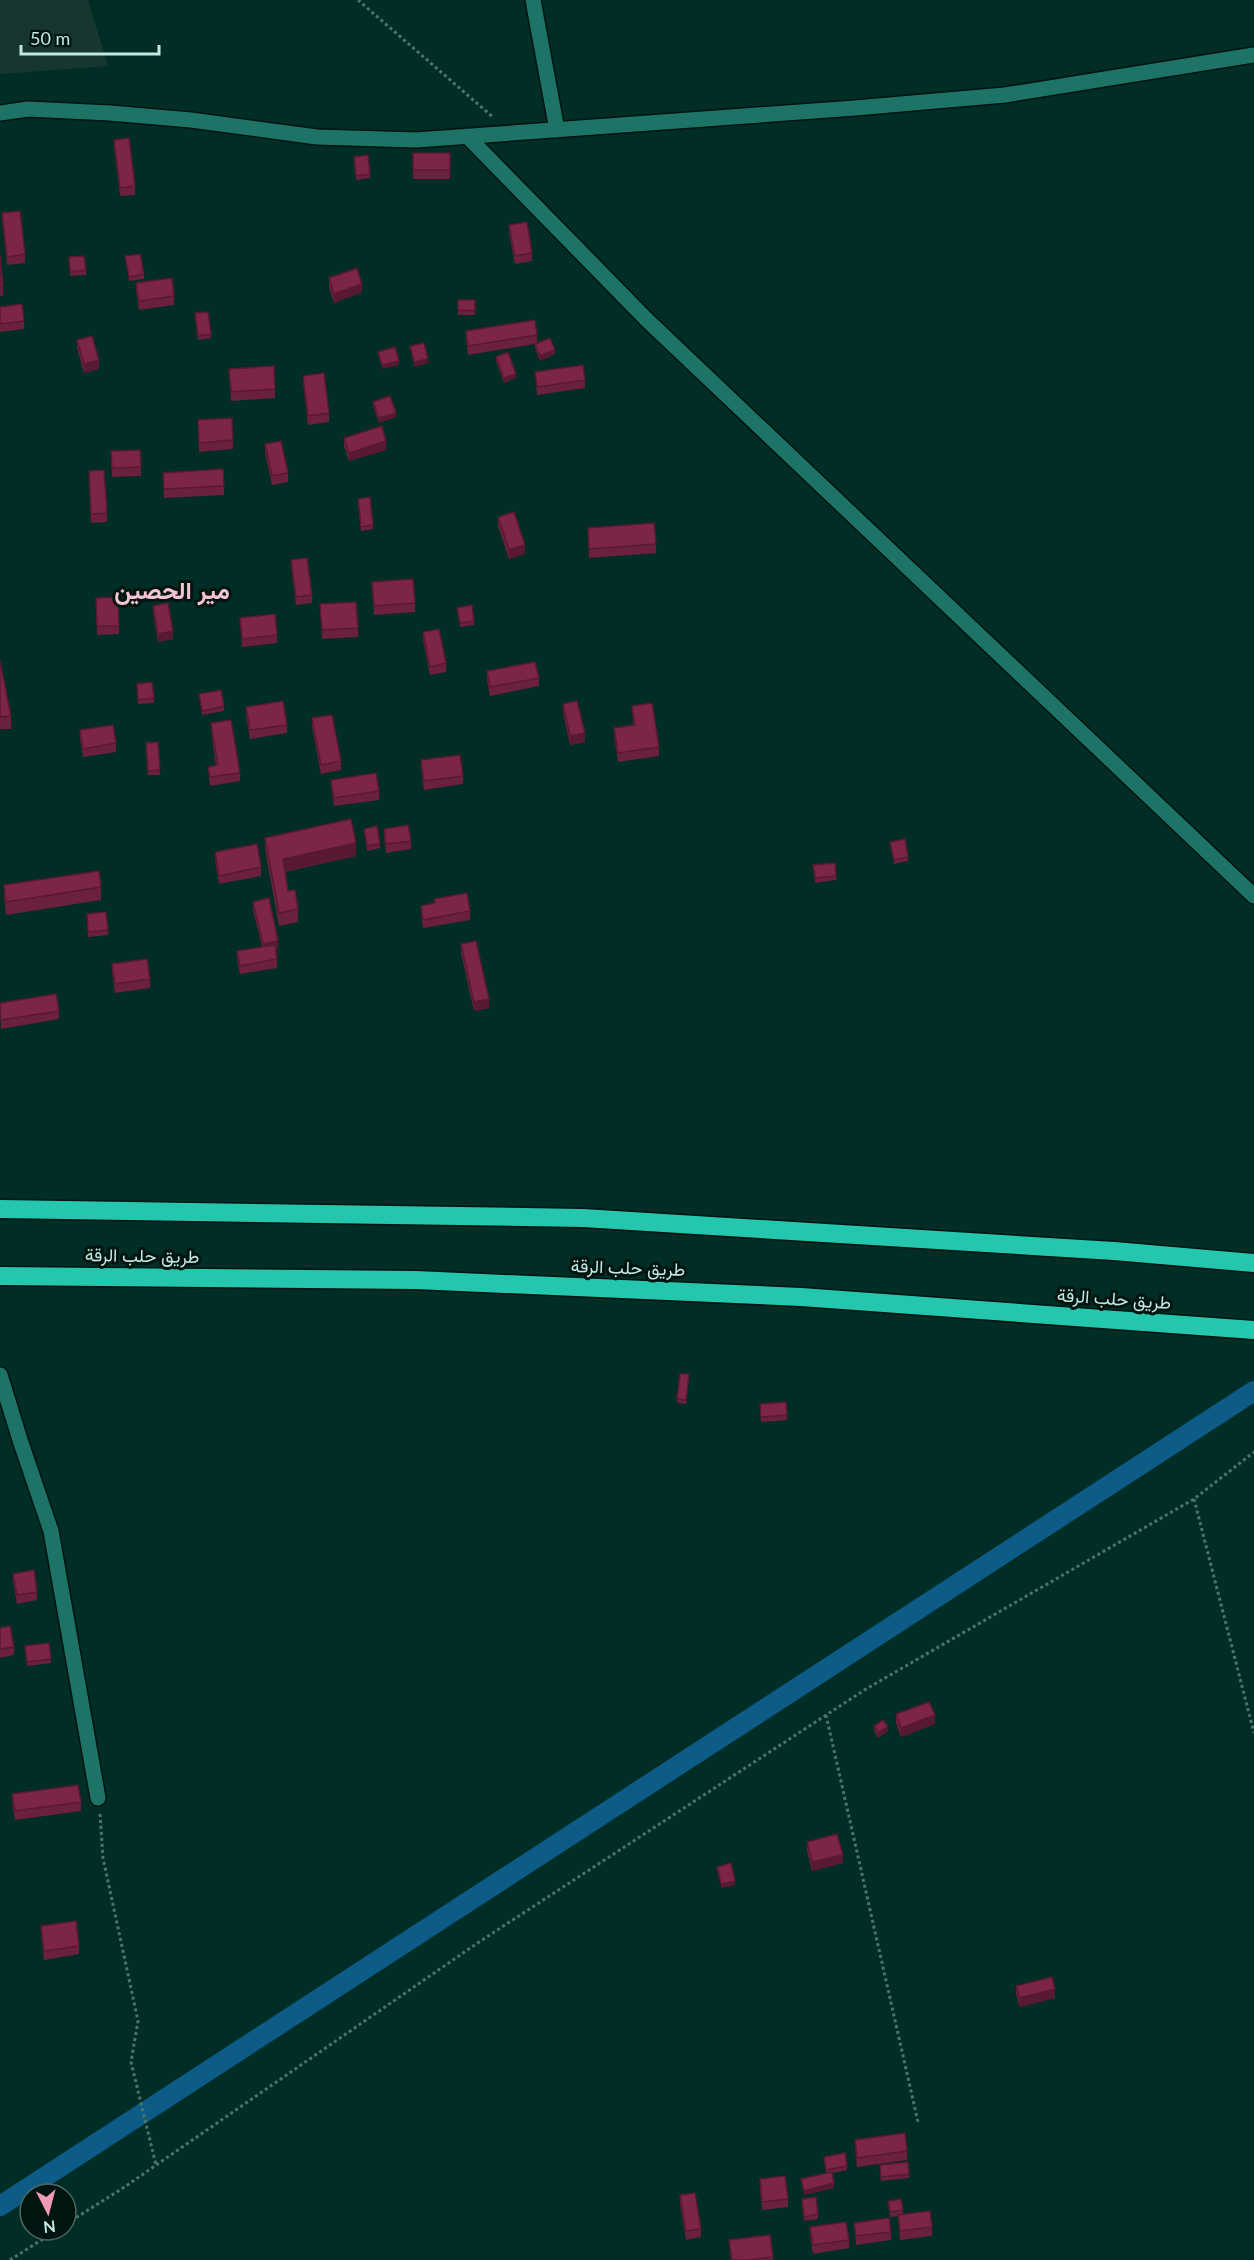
<svg xmlns="http://www.w3.org/2000/svg" width="1254" height="2260" font-family="Lato,Vazirmatn,sans-serif">
  <rect width="100%" height="100%" fill="#002e27"/>
  <!-- built -->
  <path fill="#173630" d="M0,0H88L108,66L0,74Z"/>
  <g fill="none" stroke-linecap="round" stroke-linejoin="round">
    <!-- canal -->
    <path stroke="#0d5c87" stroke-width="20" d="M0,2206L1254,1391"/>
    <defs>
      <path id="minor" d="M533,0L557,130
        M0,113L28,109L110,113L191,120L317,137L416,140L855,108L1005,95L1254,55
        M467,136L647,320L1254,896
        M0,1375L21,1443L51,1531L98,1798"/>
      <path id="highway" d="M0,1209L583,1218L1114,1251L1254,1263
        M0,1276L416,1280L801,1297L1254,1330"/>
    </defs>
    <!-- minor casing -->
    <use href="#minor" stroke="#001410" stroke-width="18"/>
    <!-- highway casing -->
    <use href="#highway" stroke="#001410" stroke-width="21"/>
    <!-- path -->
    <path stroke="#4a756d" stroke-width="3" stroke-dasharray="3 3" stroke-linecap="butt" d="M358,0L494,118
      M1194,1499L1254,1733
      M826,1715L918,2122
      M100,1814L103,1858L138,2021L131,2062L156,2165
      M66,2224L123,2188L479,1942L866,1689L1194,1499L1254,1452
      M10,2260L57,2230"/>
    <!-- minor -->
    <use href="#minor" stroke="#1d7466" stroke-width="15"/>
    <!-- highway -->
    <use href="#highway" stroke="#25c6ae" stroke-width="18"/>
  </g>
  <!-- wall -->
  <path fill="#6b203d" d="M114,140L135,186V195L120,196L114,148Z
    M413,153H450V179H413Z
    M354,157L370,174V178L356,180Z
    M2,213L25,254V263L7,265L2,222Z
    M509,225L532,253V261L515,264L509,233Z
    M0,254L3,287V296H0Z
    M125,256L144,274V279L129,281Z
    M69,257L86,270V275L70,276Z
    M329,278L362,292L334,303L329,287Z
    M136,283L174,296V305L139,310L136,291Z
    M458,300H475V315H458Z
    M0,307L24,321V329L0,332Z
    M195,313L211,334V338L198,340Z
    M466,331L537,335V343L555,354L540,361L535,348V344L468,355L466,339Z
    M77,340L99,369L84,373L77,348Z
    M496,357L516,378L504,383L496,361Z
    M229,369L275,389V398L231,401Z
    M535,372L585,380V388L537,395Z
    M303,376L329,413V422L308,425L303,384Z
    M373,402L396,417L379,423L373,406Z
    M198,420L233,440V449L199,452Z
    M344,438L386,450L349,461L344,446Z
    M265,444L288,473V482L272,485L265,453Z
    M140,450L141,476L112,477L111,451Z
    M89,471L107,513V522L91,523Z
    M163,473L224,486V495L164,498Z
    M358,499L373,525V529L361,531Z
    M498,517L525,554L509,559L498,526Z
    M588,528L656,544V553L589,558Z
    M291,560L312,595V603L296,605L291,568Z
    M372,582L415,603V612L374,615Z
    M96,598L119,626V634L97,635Z
    M320,604L358,628V637L322,639Z
    M153,606L173,639L158,642L153,614Z
    M457,608L474,621V625L460,627Z
    M240,618L277,635V643L242,647Z
    M423,632L446,663V672L430,675L423,640Z
    M0,661L11,716V729H0Z
    M487,671L539,678V686L490,696L487,680Z
    M137,684L154,698V703L138,704Z
    M199,694L224,706V711L202,715Z
    M563,704L585,742L570,745L563,713Z
    M632,706L659,747V756L618,762L614,736V728L633,725Z
    M246,707L287,725V733L250,739L246,715Z
    M312,718L341,761V770L321,774L312,727Z
    M211,723L240,773V781L210,786L208,767L216,766L211,731Z
    M80,730L116,743V752L83,757L80,739Z
    M158,742L160,775H148L146,743Z
    M421,760L463,776V784L424,790L421,769Z
    M331,780L379,791V800L334,806L331,788Z
    M364,829L380,844V848L367,851Z
    M384,829L411,841V849L386,853L384,837Z
    M265,838L356,856L285,872L288,891L298,909V922L279,926L265,850Z
    M890,842L908,857V861L894,864Z
    M215,852L261,867V876L219,884L215,861Z
    M813,865L836,876V880L815,883Z
    M4,885L101,887V900L6,915L4,898Z
    M434,899L470,911V920L423,928L421,915V906L434,903Z
    M253,902L278,950H276L277,959V968L240,974L237,960V951L262,947L253,910Z
    M87,918L108,930V935L88,937Z
    M461,944L489,1008L474,1011L461,953Z
    M112,964L150,979V988L115,993L112,972Z
    M0,1003L59,1011V1019L1,1029Z
    M689,1379L686,1404L677,1403V1399Z
    M786,1402L787,1420L761,1422L760,1404Z
    M13,1574L37,1592V1600L17,1604L13,1582Z
    M0,1628L14,1647V1655L0,1658Z
    M25,1646L51,1659V1663L27,1666Z
    M896,1714L935,1724L901,1737L896,1723Z
    M874,1726L888,1731L878,1738L874,1731Z
    M12,1794L81,1802V1811L15,1820L12,1803Z
    M807,1842L843,1863L812,1871L807,1851Z
    M41,1926L79,1946V1954L44,1960L41,1934Z
    M1016,1986L1055,1998L1020,2007L1016,1994Z
    M855,2140L907,2151V2160L857,2167L855,2148Z
    M824,2157L847,2166V2170L832,2173L834,2188L804,2195L801,2179L826,2173Z
    M880,2165L909,2174V2178L881,2181Z
    M760,2179L788,2199V2207L762,2210L760,2188Z
    M680,2195L701,2229V2237L686,2240L680,2204Z
    M802,2199L818,2214V2219L804,2221Z
    M888,2201L903,2210V2215L932,2227V2236L900,2240L898,2216L890,2217Z
    M854,2223L891,2232V2240L856,2245Z
    M810,2227L849,2240V2248L813,2254L810,2236Z
    M729,2240L773,2257V2260H731Z"/>
  <!-- shaded-wall -->
  <path fill="#571a32" d="M362,284V292L334,303V294Z
    M555,350V354L540,361V356Z
    M428,359V363L414,367V362Z
    M99,360V369L84,373V364Z
    M399,361V365L382,369V365Z
    M516,374V378L504,383V378Z
    M396,413V417L379,423V418Z
    M386,441V450L349,461V453Z
    M525,545V554L509,559V550Z
    M173,631V639L158,642V634Z
    M585,733V742L570,745V736Z
    M356,843V856L283,872V859Z
    M278,941V950L263,953V944Z
    M489,999V1008L474,1011V1002Z
    M935,1715V1724L901,1737V1728Z
    M888,1727V1731L878,1738V1733Z
    M843,1855V1863L812,1871V1862Z
    M735,1881V1885L721,1888V1884Z
    M1055,1989V1998L1020,2007V1998Z
    M834,2183V2188L804,2195V2191Z"/>
  <!-- building -->
  <path fill="#7c2547" stroke="#571a32" stroke-width="1.5" d="M129,138L135,186L120,188L114,140Z
    M413,153H450V170H413Z
    M368,155L370,174L356,176L354,157Z
    M20,211L25,254L7,257L2,213Z
    M527,222L532,253L515,256L509,225Z
    M0,254L3,287L0,288Z
    M140,254L144,274L129,277L125,256Z
    M84,256L86,270L70,272L69,257Z
    M357,268L362,284L334,294L329,278Z
    M172,278L174,296L139,301L136,283Z
    M458,300H475V311L458,310Z
    M22,304L24,321L0,324V307Z
    M208,312L211,334L198,336L195,313Z
    M535,320L537,335L468,346L466,331Z
    M92,336L99,360L84,364L77,340Z
    M550,338L555,350L540,356L535,344Z
    M424,343L428,359L414,362L410,346Z
    M395,347L399,361L382,365L378,352Z
    M508,352L516,374L504,378L496,357Z
    M583,365L585,380L537,387L535,372Z
    M274,366L275,389L231,392L229,369Z
    M324,373L329,413L308,416L303,376Z
    M390,396L396,413L379,418L373,402Z
    M232,418L233,440L199,443L198,420Z
    M382,426L386,441L349,453L344,438Z
    M281,441L288,473L272,476L265,444Z
    M140,450L141,467L112,468L111,451Z
    M223,469L224,486L164,489L163,473Z
    M104,470L107,513L91,514L89,471Z
    M370,497L373,525L361,527L358,499Z
    M514,512L525,545L509,550L498,517Z
    M654,523L656,544L589,549L588,528Z
    M307,558L312,595L296,597L291,560Z
    M413,579L415,603L374,606L372,582Z
    M118,597L119,626H97L96,598Z
    M356,602L358,628L322,630L320,604Z
    M168,603L173,631L158,634L153,606Z
    M472,605L474,621L460,623L457,608Z
    M275,614L277,635L242,639L240,618Z
    M439,629L446,663L430,667L423,632Z
    M0,661L11,716L0,717Z
    M535,662L539,678L490,687L487,671Z
    M152,682L154,698L138,700L137,684Z
    M221,690L224,706L202,711L199,694Z
    M283,701L287,725L250,730L246,707Z
    M577,701L585,733L570,736L563,704Z
    M652,703L659,747L618,753L614,728L635,725L632,706Z
    M332,715L341,761L321,765L312,718Z
    M231,720L240,773L210,777L208,767L218,765L211,723Z
    M113,725L116,743L83,749L80,730Z
    M158,742L160,770L148,771L146,743Z
    M460,755L463,776L424,781L421,760Z
    M376,773L379,791L334,798L331,780Z
    M351,819L356,843L283,859L288,891L295,890L298,909L279,913L265,838Z
    M408,825L411,841L386,844L384,829Z
    M377,826L380,844L367,846L364,829Z
    M905,839L908,857L894,860L890,842Z
    M257,844L261,867L219,876L215,852Z
    M835,863L836,876L815,878L813,865Z
    M99,871L101,887L6,902L4,885Z
    M467,893L470,911L423,920L421,906L435,903L434,899Z
    M269,898L278,941L263,944L253,902Z
    M106,912L108,930L88,932L87,914Z
    M476,941L489,999L474,1002L461,944Z
    M275,945L277,959L240,966L237,951Z
    M147,959L150,979L115,984L112,964Z
    M56,994L59,1011L1,1020L0,1003Z
    M680,1374H689L686,1400L677,1399Z
    M786,1402L787,1415L761,1417L760,1404Z
    M34,1570L37,1592L17,1595L13,1574Z
    M10,1626L14,1647L0,1649V1628Z
    M49,1643L51,1659L27,1662L25,1646Z
    M929,1702L935,1715L901,1728L896,1714Z
    M883,1720L888,1727L878,1733L874,1726Z
    M78,1785L81,1802L15,1811L12,1794Z
    M837,1834L843,1855L812,1862L807,1842Z
    M731,1863L735,1881L721,1884L717,1867Z
    M76,1921L79,1946L44,1951L41,1926Z
    M1052,1977L1055,1989L1020,1998L1016,1986Z
    M905,2133L907,2151L857,2158L855,2140Z
    M845,2153L847,2166L826,2170L824,2157Z
    M908,2162L909,2174L881,2177L880,2165Z
    M832,2172L834,2183L804,2191L801,2179Z
    M785,2176L788,2199L762,2202L760,2179Z
    M695,2193L701,2229L686,2231L680,2195Z
    M816,2197L818,2214L804,2217L802,2199Z
    M901,2199L903,2210L890,2212L888,2201Z
    M930,2211L932,2227L900,2231L898,2215Z
    M889,2218L891,2232L856,2236L854,2223Z
    M846,2222L849,2240L813,2245L810,2227Z
    M770,2235L773,2257L748,2260H732L729,2240Z"/>
  <g text-anchor="middle" stroke-width="6" stroke-linejoin="round" paint-order="stroke">
    <!-- street labels -->
    <g font-size="18" fill="#c2e8df" stroke="#001410">
      <text transform="translate(142 1256) rotate(1)" y="6">طريق حلب الرقة</text>
      <text transform="translate(628 1268) rotate(2)" y="6">طريق حلب الرقة</text>
      <text transform="translate(1114 1299) rotate(4)" y="6">طريق حلب الرقة</text>
    </g>
    <!-- district labels -->
    <g font-size="24" font-weight="bold" fill="#f5c3d1" stroke="#001410">
      <text x="172" y="599">مير الحصين</text>
    </g>
  </g>
  <!-- north arrow -->
  <g transform="translate(48 2212) rotate(174)"><circle r="28" fill="#001410" stroke="#4e6963" stroke-width="1.5"/>
  <path d="M0-4.5L10 22L0 15L-10 22Z" fill="#f09ab5"/>
  <text y="-9" font-size="16" font-weight="bold" text-anchor="middle" fill="#c2e8df">N</text>
  </g>
  <!-- scale -->
  <path d="M21 45v9h138v-9" fill="none" stroke="#c2e8df" stroke-width="3"/>
  <text x="30" y="45" font-size="18" fill="#c2e8df" stroke="#001410" stroke-width="4.5" paint-order="stroke">50 m</text>
</svg>
